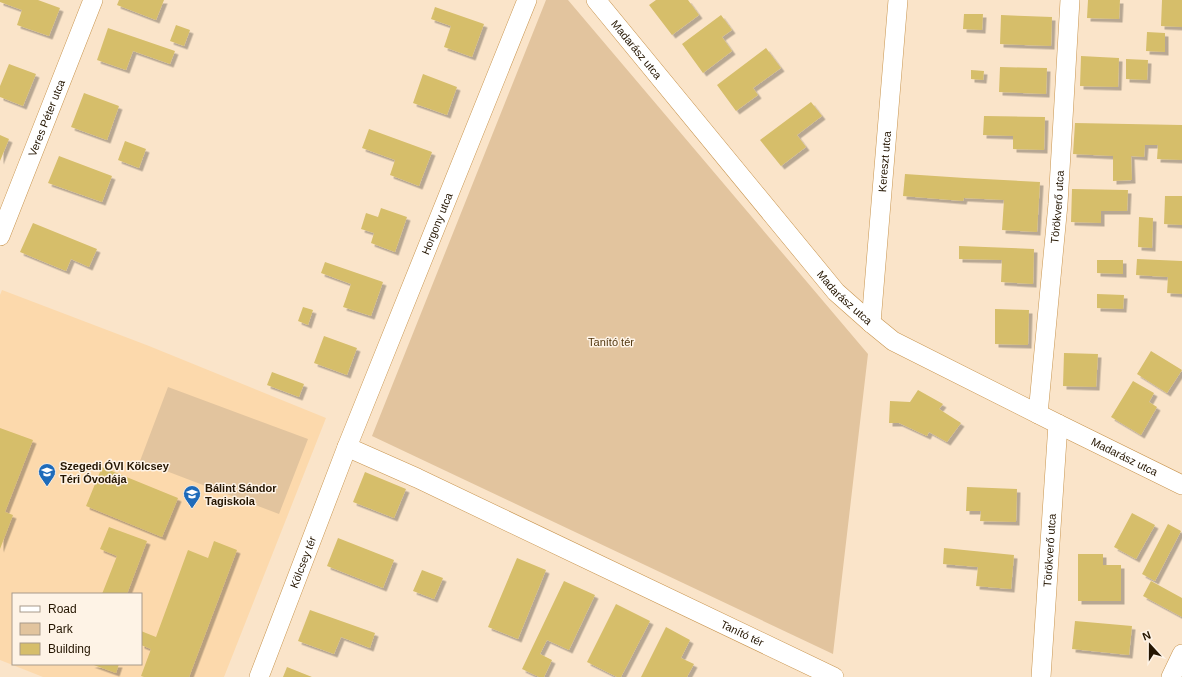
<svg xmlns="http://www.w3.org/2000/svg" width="1182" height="677" font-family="Arial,sans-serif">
  <defs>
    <filter id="shadow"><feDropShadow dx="3.5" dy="3.5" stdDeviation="0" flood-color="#0004"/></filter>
  </defs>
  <rect width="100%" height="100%" fill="#fae4c9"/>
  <!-- built -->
  <path fill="#fcd9ac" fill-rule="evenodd" d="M2,290L149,346L326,418L224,677H43L0,660V295ZM13,594H141V664H13Z"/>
  <!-- green -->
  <path fill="#e2c49e" d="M546,0H568L868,354L833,654L372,436Z
    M168,387L308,439L279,514L140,461Z"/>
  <!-- building -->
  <path fill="#d6be6b" filter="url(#shadow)" d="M0,0H38L60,8L49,36L17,25L22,10L0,2Z
    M119,0H164L156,20L117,5Z
    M656,0H688L699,15L672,35L649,5Z
    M1088,0H1120L1119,19L1087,18Z
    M1162,0H1182V27L1161,26Z
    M435,7L484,24L472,57L444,47L451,26L431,19Z
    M964,14H983L982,30L963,29Z
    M721,15L732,30L722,37L732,51L703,73L682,44Z
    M1001,15L1052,17L1051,46L1000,44Z
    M176,25L190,30L184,46L170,41Z
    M108,28L175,51L170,64L133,51L126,70L97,60Z
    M1147,32L1165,33V52L1146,51Z
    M766,48L781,68L753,88L758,95L736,111L717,85Z
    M1081,56L1119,58L1118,87L1080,86Z
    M1126,59L1148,60L1147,80L1126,79Z
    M9,64L36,74L23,106L0,97V86Z
    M1000,67L1047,68L1046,94L999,92Z
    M971,70L984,71L983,80L971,79Z
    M423,74L457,87L447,115L413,103Z
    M84,93L119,106L107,140L71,127Z
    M811,102L822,116L797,135L806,147L781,166L760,140Z
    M984,116L1045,117L1044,150L1013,149V136L983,135Z
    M1075,123L1182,125V160L1157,159L1158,145H1145L1144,157L1131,156L1132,180L1113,181V156L1073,154Z
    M369,129L432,152L419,186L390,175L395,160L362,148Z
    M0,135L9,139L0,161Z
    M125,141L146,149L139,168L118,160Z
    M59,156L112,176L102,202L48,183Z
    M905,174L965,178L1040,182L1037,232L1002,230L1004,200L964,198L963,201L903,196Z
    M1072,189L1128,190L1127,211H1101V223L1071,222Z
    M1165,196H1182V225L1164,224Z
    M381,208L407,217L395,252L371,243L374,233L361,229L366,213L378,217Z
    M1139,217L1153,218L1152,248L1138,247Z
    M33,223L97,249L89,267L71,259L66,271L20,252Z
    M959,246L1034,249L1033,284L1001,282L1002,260L959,259Z
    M1137,259L1182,261V294L1167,293L1168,277L1136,275Z
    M1097,260H1123V274L1097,273Z
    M325,262L383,282L371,316L343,307L351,284L321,273Z
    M1097,294L1124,295L1123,309L1097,308Z
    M303,307L313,310L308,325L298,321Z
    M995,309L1029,310L1028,345L995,344Z
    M324,336L357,348L347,375L314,363Z
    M1151,351L1182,370L1167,393L1137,374Z
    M1064,353L1098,354L1096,387L1063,386Z
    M272,372L304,384L299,397L267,385Z
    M1133,381L1154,393L1149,402L1157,407L1141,435L1111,417Z
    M918,390L943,404L939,409L961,423L947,442L929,432L927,436L899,423H889L890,401L910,402Z
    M0,428L33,440L5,512L13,515L0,549Z
    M102,467L178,498L162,537L86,506Z
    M365,472L406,489L394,518L353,502Z
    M967,487L1017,489L1016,522L980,521L981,511H966Z
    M1132,513L1155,525L1136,559L1114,547Z
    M1168,524L1181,531L1155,581L1142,574Z
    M109,527L147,541L127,594H102L117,556L100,549Z
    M338,538L394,560L383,588L327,566Z
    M214,541L237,550L189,677H144L141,676L151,649L141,645V631L156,637L188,550L208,558Z
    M944,548L1014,555L1011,589L976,586L978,567L943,564Z
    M1078,554H1103V565H1121V601H1078Z
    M517,558L546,570L518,639L488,627Z
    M422,570L443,578L434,599L413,591Z
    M564,581L595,595L569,650L547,640L540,654L552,660L544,677H539L522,669Z
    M1151,581L1182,598V617L1143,596Z
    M616,604L650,621L621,677H617L587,662Z
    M310,610L375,633L370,648L341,637L334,654L298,641Z
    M1075,621L1132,626L1129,655L1072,649Z
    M666,627L690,640L681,658L694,664L687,677H641Z
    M91,664H119L116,673Z
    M287,667L312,677H283Z"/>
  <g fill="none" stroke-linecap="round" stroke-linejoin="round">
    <defs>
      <g id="minor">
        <path id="s1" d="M596,0L836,292L871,323L893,341L1058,424L1182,485"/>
        <path id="s2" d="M0,236L93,0"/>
        <path id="s3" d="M871,323L898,0"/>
        <path id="s4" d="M1038,414L1058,204L1070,0"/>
        <path id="s5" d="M347,447L417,478L834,677"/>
        <path id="s6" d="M259,677L347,447L527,0"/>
        <path id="s7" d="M1041,677L1058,424"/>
        <path d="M1171,677L1182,654"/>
      </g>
    </defs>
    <!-- minor casing -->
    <use href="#minor" stroke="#c8954f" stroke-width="20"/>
    <!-- minor -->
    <use href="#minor" stroke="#fff" stroke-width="19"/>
  </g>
  <!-- icons -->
  <defs>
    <symbol id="school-pin" viewBox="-11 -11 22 30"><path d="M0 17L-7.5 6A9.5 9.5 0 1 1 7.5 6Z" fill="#1e6bba" stroke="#fef3e6"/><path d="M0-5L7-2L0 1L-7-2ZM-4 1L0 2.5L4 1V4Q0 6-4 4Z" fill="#fff"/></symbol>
  </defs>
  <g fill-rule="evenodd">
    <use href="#school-pin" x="37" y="462" width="20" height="27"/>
    <use href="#school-pin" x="182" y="484" width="20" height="27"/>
  </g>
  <g text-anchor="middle" stroke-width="3" stroke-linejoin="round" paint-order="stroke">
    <!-- street labels -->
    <g font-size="11" fill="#241501" stroke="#fef3e6">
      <text dy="4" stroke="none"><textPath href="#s1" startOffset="64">Madarász utca</textPath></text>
      <text dy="4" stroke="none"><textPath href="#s2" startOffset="127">Veres Péter utca</textPath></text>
      <text dy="4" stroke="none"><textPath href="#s3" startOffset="162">Kereszt utca</textPath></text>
      <text dy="4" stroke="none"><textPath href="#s4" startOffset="208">Törökverő utca</textPath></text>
      <text dy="4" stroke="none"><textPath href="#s6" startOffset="487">Horgony utca</textPath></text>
      <text dy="4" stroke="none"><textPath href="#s1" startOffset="388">Madarász utca</textPath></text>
      <text dy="4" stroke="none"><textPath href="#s1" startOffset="712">Madarász utca</textPath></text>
      <text dy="4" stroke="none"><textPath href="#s7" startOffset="127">Törökverő utca</textPath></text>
      <text dy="4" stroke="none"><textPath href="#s6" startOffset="123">Kölcsey tér</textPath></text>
      <text dy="4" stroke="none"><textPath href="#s5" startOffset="437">Tanító tér</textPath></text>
    </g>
    <!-- park labels -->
    <g font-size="11" fill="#52370f" stroke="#fef3e6">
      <text x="611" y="346">Tanító tér</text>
    </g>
    <!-- poi labels -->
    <g font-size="11" font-weight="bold" fill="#241501" stroke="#fef3e6" text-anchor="start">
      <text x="60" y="470">Szegedi ÓVI Kölcsey<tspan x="60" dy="13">Téri Óvodája</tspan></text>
      <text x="205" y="492">Bálint Sándor<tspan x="205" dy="13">Tagiskola</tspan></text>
    </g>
  </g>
  <!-- legend -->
  <rect x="12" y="593" width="130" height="72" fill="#fef3e6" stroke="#a79a8a"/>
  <rect x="20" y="606" width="20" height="6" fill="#ffffff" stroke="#a79a8a"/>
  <text x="48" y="613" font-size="12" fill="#241501">Road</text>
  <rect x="20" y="623" width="20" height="12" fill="#e2c49e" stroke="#a79a8a"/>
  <text x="48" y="633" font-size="12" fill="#241501">Park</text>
  <rect x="20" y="643" width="20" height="12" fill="#d6be6b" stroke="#a79a8a"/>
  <text x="48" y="653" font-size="12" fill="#241501">Building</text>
  <!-- north arrow -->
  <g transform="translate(1150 645) rotate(339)" stroke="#fef3e6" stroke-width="3" paint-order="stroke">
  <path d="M0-3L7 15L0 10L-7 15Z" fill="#241501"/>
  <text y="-6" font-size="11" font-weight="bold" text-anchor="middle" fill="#241501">N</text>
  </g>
</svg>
